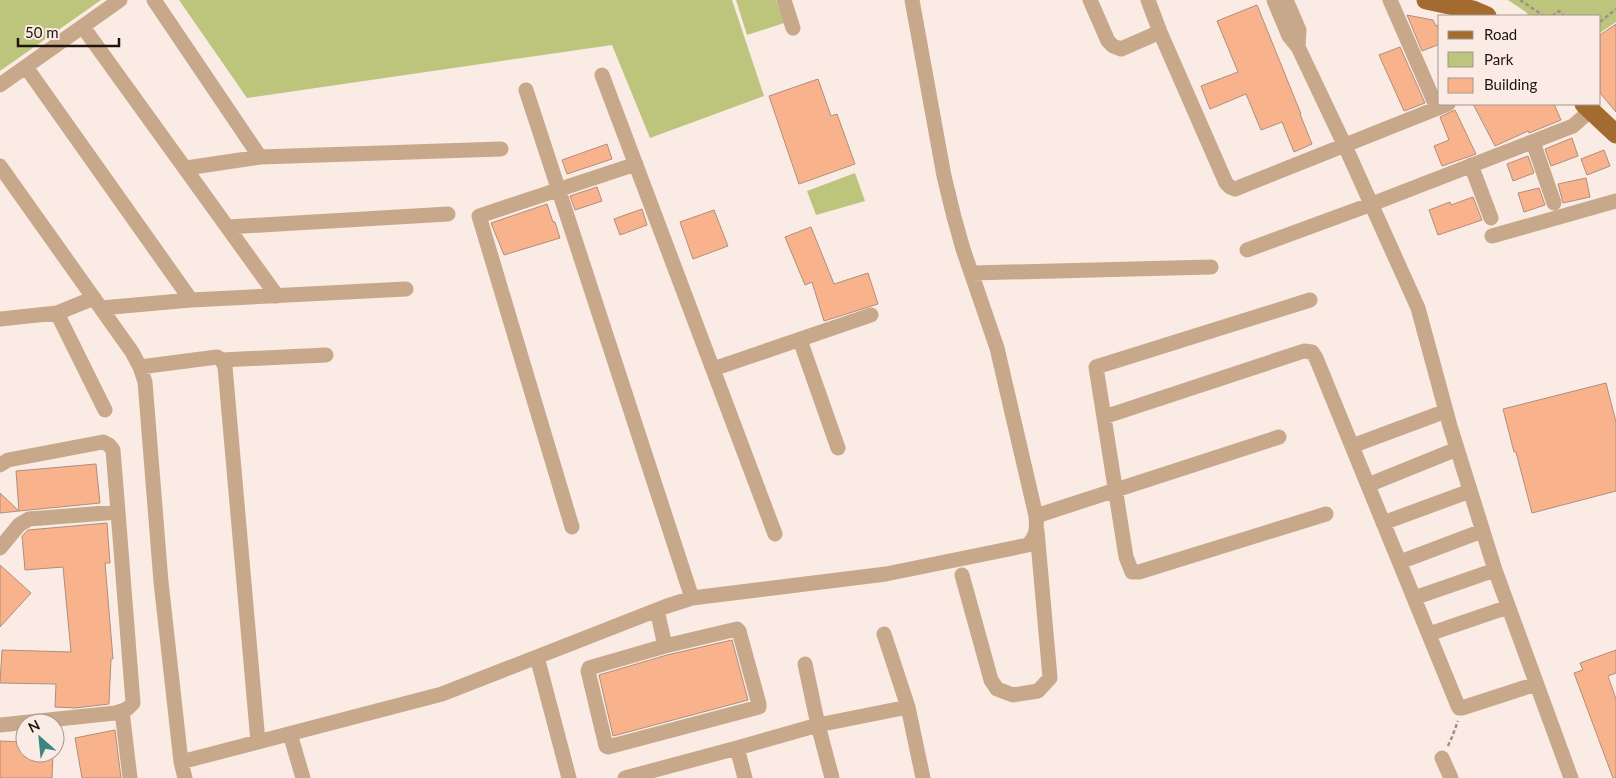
<svg xmlns="http://www.w3.org/2000/svg" width="1616" height="778" font-family="Lato,sans-serif">
  <rect width="100%" height="100%" fill="#faece4"/>
  <!-- green -->
  <path fill="#bcc57b" d="M0,0H101L0,71Z
    M179,0H732L764,96L650,138L612,45L247,98Z
    M736,0H776L784,23L747,35Z
    M1508,0H1616V22L1600,33V16H1529L1526,12Z
    M855,173L865,201L816,215L807,191Z"/>
  <!-- building -->
  <path fill="#f9b38c" stroke="#af8e7c" d="M1257,5L1301,114H1300L1312,144L1294,152L1282,122L1261,130L1246,94L1210,109L1201,86L1238,72L1217,21Z
    M1407,15L1433,20L1436,26L1440,24V44L1422,51Z
    M1616,24V112L1600,93V35Z
    M1400,47L1425,103L1404,111L1379,55Z
    M818,79L831,116L837,114L855,164L799,184L769,96Z
    M1473,104H1554L1561,120L1529,133L1528,131L1495,146Z
    M1455,110L1476,154L1442,166L1434,146L1449,140L1440,117Z
    M1572,138L1578,156L1551,166L1545,149Z
    M607,144L612,159L567,174L562,160Z
    M1604,150L1610,166L1587,175L1581,159Z
    M1528,156L1534,173L1513,181L1507,164Z
    M1586,178L1590,197L1563,203L1558,184Z
    M597,187L602,201L575,210L570,196Z
    M1539,188L1545,205L1524,212L1518,193Z
    M1473,197L1482,220L1438,235L1429,210L1450,202L1451,205Z
    M547,204L553,222H555L560,238L504,255L491,223Z
    M642,209L647,225L620,235L614,219Z
    M714,210L728,246L693,259L680,222Z
    M811,227L834,284L868,273L878,304L824,321L812,282L805,285L785,237Z
    M1606,383L1616,422V491L1532,513L1516,452H1514L1503,409Z
    M96,464L100,503L19,511L16,471Z
    M0,493L19,511L0,513Z
    M107,523L110,563H105L113,659H111L109,704L75,708L55,707L56,684L0,683L2,650L71,652L63,567L25,570L22,536L28,530Z
    M0,565L31,593L0,627Z
    M732,640L748,700L613,736L599,675L667,655Z
    M1616,650V673L1608,676L1616,699V778H1613L1574,673L1583,670L1580,663Z
    M115,730L121,778H82L75,738Z
    M0,741L25,742V753H53L52,778H0Z"/>
  <g fill="none" stroke-linecap="round" stroke-linejoin="round">
    <!-- path -->
    <path stroke="#9e918a" stroke-width="2.5" stroke-dasharray="4 2.5" stroke-linecap="butt" d="M1520,0L1544,16
      M1552,16L1559,11L1564,16
      M1600,22L1616,9
      M1448,746L1452,737L1458,721"/>
    <!-- minor -->
    <path stroke="#c8a88b" stroke-width="15" d="M154,0L260,157
      M784,0L793,28
      M1090,0L1108,41L1113,46L1121,49L1160,32
      M1148,0L1160,32L1226,183L1230,187L1235,189L1448,104
      M1274,0L1289,36L1298,47L1345,146L1418,308L1450,426L1495,570L1571,778
      M1286,0L1299,30L1298,47
      M1390,0L1437,108
      M83,27L277,296
      M26,67L191,300
      M602,75L775,534
      M0,85L120,0
      M526,90L692,598
      M1533,142L1554,203
      M1471,165L1491,218
      M0,166L132,352L140,367L145,382L161,582L181,762L185,778
      M186,168L260,157L501,149
      M228,227L448,214
      M1492,236L1616,201
      M1247,250L1372,204L1573,126L1590,111
      M972,273L1211,267
      M1310,300L1096,367L1126,557L1132,572H1139L1326,514
      M101,308L191,300L406,289
      M57,313L105,410
      M0,319L57,313L94,298
      M800,340L838,448
      M222,360L326,355
      M140,367L217,357L222,360L225,367L258,742
      M713,369L871,315
      M1104,417L1304,351L1312,352L1316,358L1458,706L1459,708H1462L1536,684
      M1352,446L1446,411
      M0,465L8,460L103,442L109,445L113,450L118,512
      M1368,485L1457,449
      M1036,516L1279,437
      M1383,523L1470,491
      M572,527L479,216L636,164
      M0,548L19,525L29,519L118,512L133,703L127,709L115,713L0,725
      M1400,562L1482,531
      M962,575L991,680L997,689L1013,695L1038,691L1050,678L1037,531
      M1414,598L1495,570
      M657,610L665,646
      M737,629L739,631L759,704V707L608,747L606,746L588,671L589,668L665,646Z
      M884,634L908,707
      M1429,634L1508,607
      M537,657L569,778
      M805,664L818,725L832,778
      M122,711L130,778
      M290,734L303,778
      M1442,758L1451,778
      M181,762L442,694L667,606L692,598L886,574L1028,545C1037,536 1037,529 1036,516L997,348L963,249L954,217L944,176L912,0
      M625,778L737,748
      M745,778L737,748L818,725L908,707L923,778"/>
    <!-- major -->
    <path stroke="#a46b30" stroke-width="19" d="M1426,0L1473,10L1487,16
      M1584,104L1616,134"/>
  </g>
  <!-- legend -->
  <rect x="1438" y="15" width="162" height="90" fill="#faece4" stroke="#a3968e"/>
  <rect x="1448" y="31" width="25" height="8" fill="#a46b30" stroke="#a3968e"/>
  <text x="1484" y="40" font-size="15" fill="#21140e">Road</text>
  <rect x="1448" y="52" width="25" height="15" fill="#bcc57b" stroke="#a3968e"/>
  <text x="1484" y="65" font-size="15" fill="#21140e">Park</text>
  <rect x="1448" y="78" width="25" height="15" fill="#f9b38c" stroke="#a3968e"/>
  <text x="1484" y="90" font-size="15" fill="#21140e">Building</text>
  <!-- north arrow -->
  <g transform="translate(40 738) rotate(333)"><circle r="24" fill="#faece4" stroke="#a3968e"/>
  <path d="M0-4L9 19L0 12L-9 19Z" fill="#3d8583"/>
  <text y="-8" font-size="14" font-weight="bold" text-anchor="middle" fill="#21140e">N</text>
  </g>
  <!-- scale -->
  <path d="M18 38v8h101v-8" fill="none" stroke="#21140e" stroke-width="2.5"/>
  <text x="25" y="38" font-size="15" fill="#21140e" stroke="#faece4" stroke-width="4" paint-order="stroke">50 m</text>
</svg>
